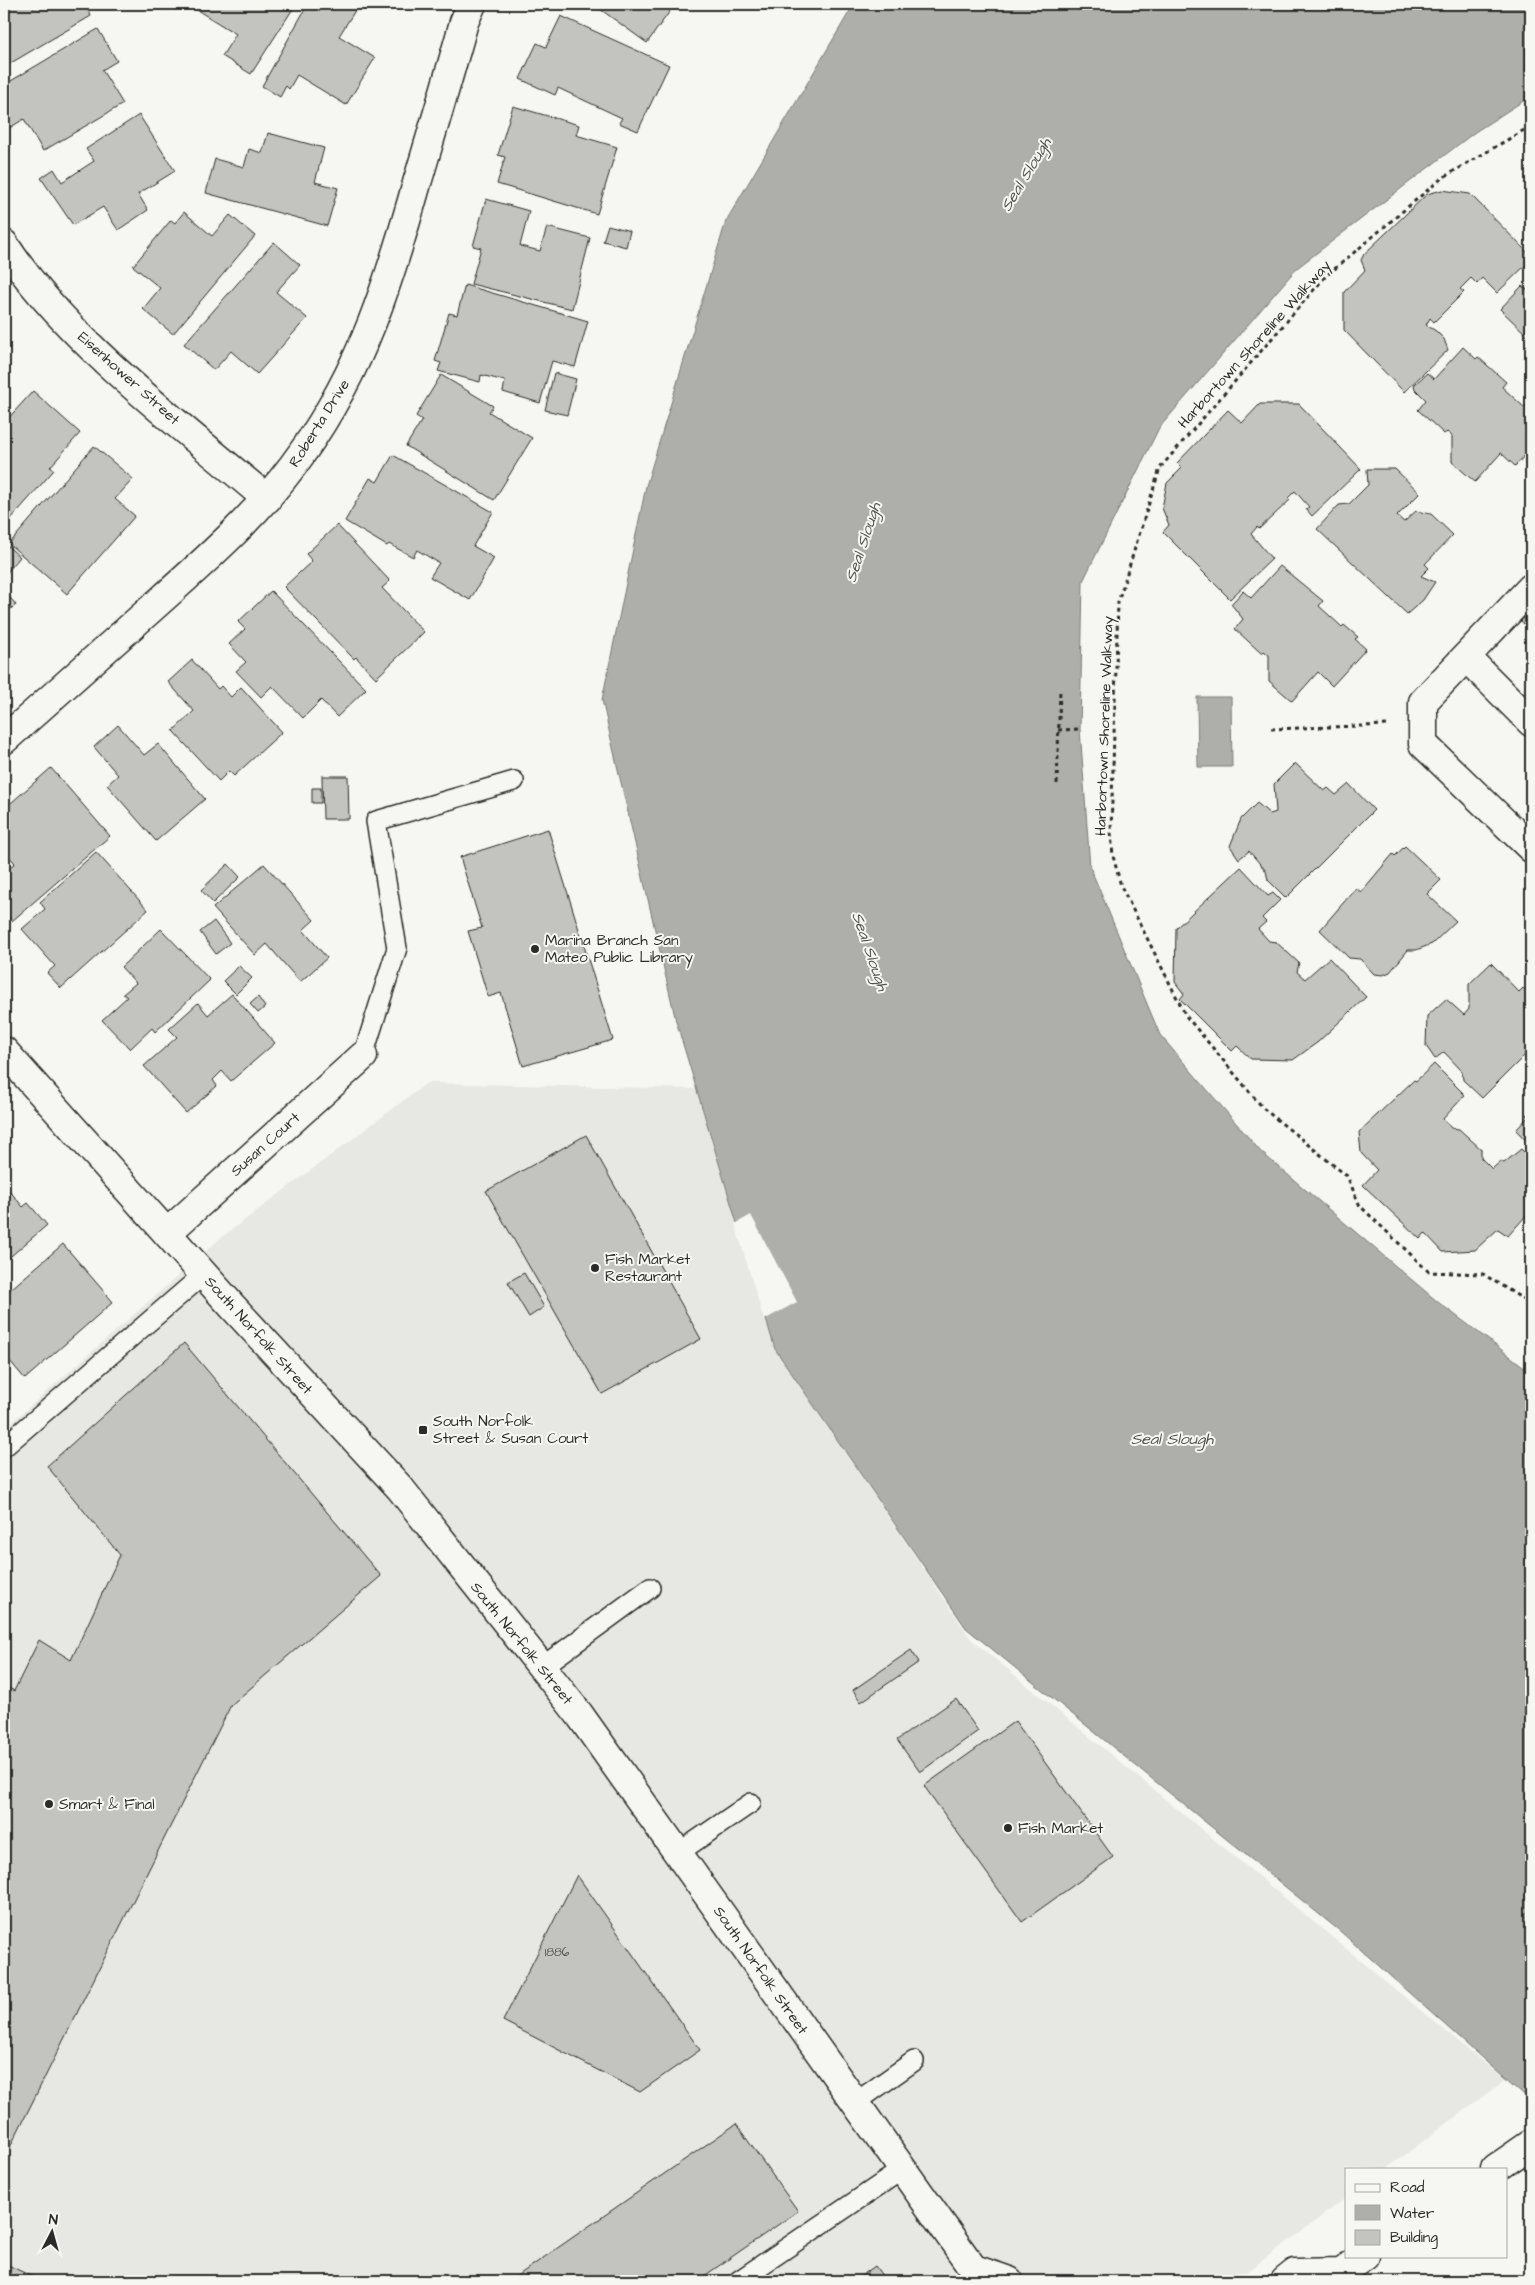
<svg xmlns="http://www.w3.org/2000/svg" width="1535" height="2285" font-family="'Architects Daughter',sans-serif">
  <rect width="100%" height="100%" fill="#f6f6f2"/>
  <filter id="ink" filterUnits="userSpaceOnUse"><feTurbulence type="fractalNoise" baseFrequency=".02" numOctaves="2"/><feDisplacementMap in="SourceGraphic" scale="10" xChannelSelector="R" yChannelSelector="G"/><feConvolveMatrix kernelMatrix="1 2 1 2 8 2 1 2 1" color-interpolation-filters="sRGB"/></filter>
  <g filter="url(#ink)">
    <!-- built -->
    <path fill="#e7e7e3" d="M427,1083L696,1089L775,1349L971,1639L1505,2080L1386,2169H1346V2198L1247,2272L1080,2276L1072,2281H4V1429L222,1237Z"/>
    <!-- water -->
    <path fill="#aeaeab" stroke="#7a7a78" d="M854,4H1531V96L1475,132L1297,268L1159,428L1083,581L1080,729L1090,867L1160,1035L1261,1152L1438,1302L1531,1372V2102L1341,1932L966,1628L775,1349L676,1021L602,700L646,486L726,221Z
      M1197,697H1231L1232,767H1198Z"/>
    <!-- pier -->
    <path fill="#f6f6f2" d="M751,1215L797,1302L764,1320L735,1224Z"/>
    <!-- building -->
    <path fill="#c3c3c0" stroke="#2b2b2b" d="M4,4H31L33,8L40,4H84L91,16L4,67Z
      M194,4H296L251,74L222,56L236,34L192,7Z
      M308,4H359L339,36L375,58L346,105L297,75L289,89L286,86L280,97L262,86Z
      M593,4H675L647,43Z
      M561,16L669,65L638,131L619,123L622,118L558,88L555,95L520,79L537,43L546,47Z
      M98,29L117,61L102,70L123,104L43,151L24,119L6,130L4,127V85Z
      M513,106L579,125L576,135L617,147L597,214L497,184L505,157L498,155Z
      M139,115L175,171L138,194L148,210L118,230L103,207L73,225L41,178L54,169L62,182L94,161L86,149Z
      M268,133L324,148L315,182L338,188L327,226L206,193L215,159L244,167L249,149L262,153Z
      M1442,190L1470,194L1531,256V260L1497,293L1482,278L1477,284L1471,278L1460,289L1464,292L1434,322L1430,318L1426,325L1436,331L1444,339L1448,350L1404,392L1344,330V292L1365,270L1361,260L1364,254L1427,194Z
      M486,199L529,211L520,246L540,251L547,227L590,238L572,309L471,284L481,248L473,246Z
      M184,212L212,236L230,215L255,236L173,334L143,309L160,288L133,266L171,220L175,223Z
      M608,225L630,231L626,247L603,241Z
      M274,242L300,265L276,292L307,318L257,374L231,351L214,370L184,344Z
      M465,285L588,321L575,367L552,361L540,403L503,392L505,381L481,375L480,382L438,371L441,363L435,361L449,313L457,315Z
      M1531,285V339L1500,309L1522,286L1527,290Z
      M1463,347L1476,359L1478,357L1506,382L1502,387L1525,408L1526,405L1531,409V449L1515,466L1501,453L1475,482L1452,462V436L1447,432L1444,434L1418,410L1426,400L1415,389L1414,385L1427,373L1434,379Z
      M554,373L576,379L567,415L545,410Z
      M441,375L493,406L489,412L532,438L494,500L406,446L422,420L416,416Z
      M33,391L80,433L50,467L54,470L10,520L4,514V423Z
      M1260,404H1299L1361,469L1312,516L1306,509L1309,507L1295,491L1288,498L1290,500L1259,529L1257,527L1251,534L1272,559L1230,599L1163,532L1169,525L1162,508L1167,483L1182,468L1177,463L1228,410L1242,423Z
      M94,446L133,479L115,499L135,516L67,594L9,544Z
      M393,455L493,512L473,546L494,558L470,600L430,577L439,563L417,550L413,557L389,544L387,546L345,521L370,478L377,482Z
      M1367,469H1395L1420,493L1397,516L1404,522L1416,511L1431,514L1453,535L1425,564L1429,568L1421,576L1435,582L1423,600L1407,614L1317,529L1339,505L1349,504L1368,485Z
      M337,525L390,581L382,588L424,632L376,678L356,657L354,659L284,587L312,561L306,554Z
      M4,543L20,557L4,576Z
      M1280,566L1323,601L1319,606L1342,627L1344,625L1358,637L1355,639L1366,649L1332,686L1318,672L1292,701L1269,681V655L1264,651L1262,654L1235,629L1243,619L1231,604L1243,591L1251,598Z
      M4,590L16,605L5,613L4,612Z
      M271,591L366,689L337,717L321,700L303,718L272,686L261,697L236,671L246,662L229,644L245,629L238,622Z
      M1531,610V631L1521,621Z
      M192,660L218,689L221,686L231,697L241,687L282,732L234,776L229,771L219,781L173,731L194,711L168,682Z
      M118,725L144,755L158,744L205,799L156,841L107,785L118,775L94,747Z
      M1295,763L1324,791L1328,788L1336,795L1349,784L1374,810L1286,898L1268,880L1266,871L1249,851L1239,859L1230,846L1241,819L1257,803L1270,814L1276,812L1274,784Z
      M51,768L110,836L12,921L4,912V873L15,863L4,851V809Z
      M322,776H348L349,819H323Z
      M312,788H321V803H312Z
      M548,829L613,1040L523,1066L501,993L488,997L468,931L482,928L460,857Z
      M1405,846L1441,880L1427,894L1456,921L1432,944L1416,950H1408L1390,972L1383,975L1374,974L1360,959L1349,958L1320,930L1356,888L1361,892L1393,854L1395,856Z
      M96,852L148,910L61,988L47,973L55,966L22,929L45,909L40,902Z
      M228,864L240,877L213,903L201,890Z
      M264,864L314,920L303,930L327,958L300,982L267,944L255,955L213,908Z
      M1241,867L1268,896L1273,893L1280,900L1262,918L1266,922L1258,929L1269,941L1276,942L1299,963L1297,972L1305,979L1329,958L1366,997L1318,1042L1293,1060L1251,1059L1237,1046L1232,1051L1180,999L1184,994L1175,982L1176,928Z
      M214,921L230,943L216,954L200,932Z
      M161,929L210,980L155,1032L152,1028L130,1049L102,1020L127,997L123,994L136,983L121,967Z
      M1491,963L1519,992L1523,988L1531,996V1049L1482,1098L1463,1080L1462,1071L1444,1052L1435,1059L1426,1046L1427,1016L1446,999L1464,1015L1469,1009V984Z
      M239,966L252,978L236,994L223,981Z
      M232,994L275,1043L231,1081L222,1071L213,1080L217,1086L186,1113L144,1066L177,1037L169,1029L198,1003L208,1015Z
      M258,997L265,1007L258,1013L250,1004Z
      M1434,1064L1465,1095L1443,1119L1451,1128L1459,1129L1481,1149V1158L1492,1169L1501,1161L1504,1163L1521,1149L1531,1159V1210L1508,1236L1498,1229L1475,1250L1443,1252L1425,1233L1420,1239L1363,1185L1377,1170L1361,1153L1359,1132L1414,1080L1416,1081Z
      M1531,1110V1146L1516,1130L1528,1117L1526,1115Z
      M586,1135L701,1339L602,1394L486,1191Z
      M4,1184L23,1207L28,1203L47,1225L4,1262Z
      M63,1244L113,1302L25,1379L4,1354V1295Z
      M524,1273L544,1307L529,1317L508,1282Z
      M184,1343L381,1576L231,1705L4,2159V1685L14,1691L39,1640L71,1660L120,1555L47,1466Z
      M911,1650L919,1662L861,1702L853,1690Z
      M956,1699L978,1731L920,1772L897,1740Z
      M1015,1721L1113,1857L1022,1922L924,1786Z
      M577,1875L700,2050L640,2092L503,2021Z
      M736,2124L798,2211L697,2281H510Z
      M4,2263L41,2281H4Z
      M875,2266L886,2281H854Z"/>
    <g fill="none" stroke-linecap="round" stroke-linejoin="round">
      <defs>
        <path id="lane" d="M363,1056L397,948L376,821L514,781
          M4,1447L204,1274
          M542,1667L650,1588
          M678,1853L751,1803
          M855,2103L914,2061
          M738,2281L903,2169"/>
        <path id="street" d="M4,244C67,342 179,423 267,499
          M1531,588L1423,702V744L1531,848
          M1466,657L1531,722
          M4,740C53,696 103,652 152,608C206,560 261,512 302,453C363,367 389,282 417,183C433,129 449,76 464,22L472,4
          M167,1233L363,1056"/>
        <path id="secondary" d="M4,1051L232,1306L400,1488L579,1714L982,2281
          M1495,2169L1531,2144
          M974,2269L1009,2281
          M1285,2281L1295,2273L1341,2272
          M1337,2281L1341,2272L1365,2256"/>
      </defs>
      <!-- lane casing -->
      <use href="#lane" stroke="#2b2b2b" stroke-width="22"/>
      <!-- street casing -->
      <use href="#street" stroke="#2b2b2b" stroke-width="31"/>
      <!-- secondary casing -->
      <use href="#secondary" stroke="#2b2b2b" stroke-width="31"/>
      <!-- path -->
      <path stroke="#2b2b2b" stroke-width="3" stroke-dasharray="4 4" stroke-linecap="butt" d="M1531,126L1442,178L1325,277L1160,468L1118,602L1111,833L1113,856L1121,886L1186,1016L1264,1109L1347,1176L1360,1206L1429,1272L1483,1274L1531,1304
        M1271,729L1390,725
        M1058,730L1080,729
        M1057,784L1060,689"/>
      <!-- lane -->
      <use href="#lane" stroke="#f6f6f2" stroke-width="19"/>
      <!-- street -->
      <use href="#street" stroke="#f6f6f2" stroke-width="28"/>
      <!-- secondary -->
      <use href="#secondary" stroke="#f6f6f2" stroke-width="28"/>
    </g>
  </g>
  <!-- markers -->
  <g fill="#2b2b2b" stroke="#f6f6f2" stroke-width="2">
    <circle cx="535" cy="949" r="5"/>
    <circle cx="595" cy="1268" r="5"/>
    <rect x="418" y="1425" width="10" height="10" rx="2.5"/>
    <circle cx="49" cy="1804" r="5"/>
    <circle cx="1008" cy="1828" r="5"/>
  </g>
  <g text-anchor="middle" stroke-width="4" stroke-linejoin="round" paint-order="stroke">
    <!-- number labels -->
    <g font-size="12" fill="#515150">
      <text x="557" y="1956">1886</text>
    </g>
    <!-- street labels -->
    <g font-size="15" fill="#2b2b2b" stroke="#f6f6f2">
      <text transform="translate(1254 344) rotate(-48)" y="5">Harbortown Shoreline Walkway</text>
      <text transform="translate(129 378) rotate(42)" y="5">Eisenhower Street</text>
      <text transform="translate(319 423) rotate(-58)" y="5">Roberta Drive</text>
      <text transform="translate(1104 726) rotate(-88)" y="5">Harbortown Shoreline Walkway</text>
      <text transform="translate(265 1144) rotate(-42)" y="5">Susan Court</text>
      <text transform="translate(259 1335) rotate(48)" y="5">South Norfolk Street</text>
      <text transform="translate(522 1643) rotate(51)" y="5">South Norfolk Street</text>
      <text transform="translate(761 1970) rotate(55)" y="5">South Norfolk Street</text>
    </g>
    <!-- poi labels -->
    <g font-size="15" fill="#2b2b2b" stroke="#f6f6f2" text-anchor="start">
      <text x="545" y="945">Marina Branch San<tspan x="545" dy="17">Mateo Public Library</tspan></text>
      <text x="605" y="1264">Fish Market<tspan x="605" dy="17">Restaurant</tspan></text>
      <text x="433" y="1426">South Norfolk<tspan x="433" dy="17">Street &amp; Susan Court</tspan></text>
      <text x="59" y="1809">Smart &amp; Final</text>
      <text x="1018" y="1833">Fish Market</text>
    </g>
    <!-- water labels -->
    <g font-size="16" font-style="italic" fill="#525251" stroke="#f6f6f2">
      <text transform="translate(1025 174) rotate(-59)" y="6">Seal Slough</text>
      <text transform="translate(862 542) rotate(-72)" y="6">Seal Slough</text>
      <text transform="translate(871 951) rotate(71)" y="6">Seal Slough</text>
      <text x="1172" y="1444">Seal Slough</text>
    </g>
  </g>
  <!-- margin -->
  <rect width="1535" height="2285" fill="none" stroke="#f6f6f2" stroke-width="20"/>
  <rect x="10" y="10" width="1515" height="2265" fill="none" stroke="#2b2b2b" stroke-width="2" filter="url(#ink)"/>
  <!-- legend -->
  <rect x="1345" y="2168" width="162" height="90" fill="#f6f6f2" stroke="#a5a5a2"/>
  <rect x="1355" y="2184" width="25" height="8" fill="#f6f6f2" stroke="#a5a5a2"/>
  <text x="1390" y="2192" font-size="15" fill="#2b2b2b">Road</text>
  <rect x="1355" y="2205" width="25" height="15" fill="#aeaeab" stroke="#a5a5a2"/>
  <text x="1390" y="2218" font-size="15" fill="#2b2b2b">Water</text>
  <rect x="1355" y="2230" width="25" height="15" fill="#c3c3c0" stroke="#a5a5a2"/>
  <text x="1390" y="2242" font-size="15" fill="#2b2b2b">Building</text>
  <!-- north arrow -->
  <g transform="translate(52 2232) rotate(6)" stroke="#f6f6f2" stroke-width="4" paint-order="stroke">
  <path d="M0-4L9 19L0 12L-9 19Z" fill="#2b2b2b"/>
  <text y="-8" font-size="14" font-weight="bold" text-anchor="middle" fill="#2b2b2b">N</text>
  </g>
</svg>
